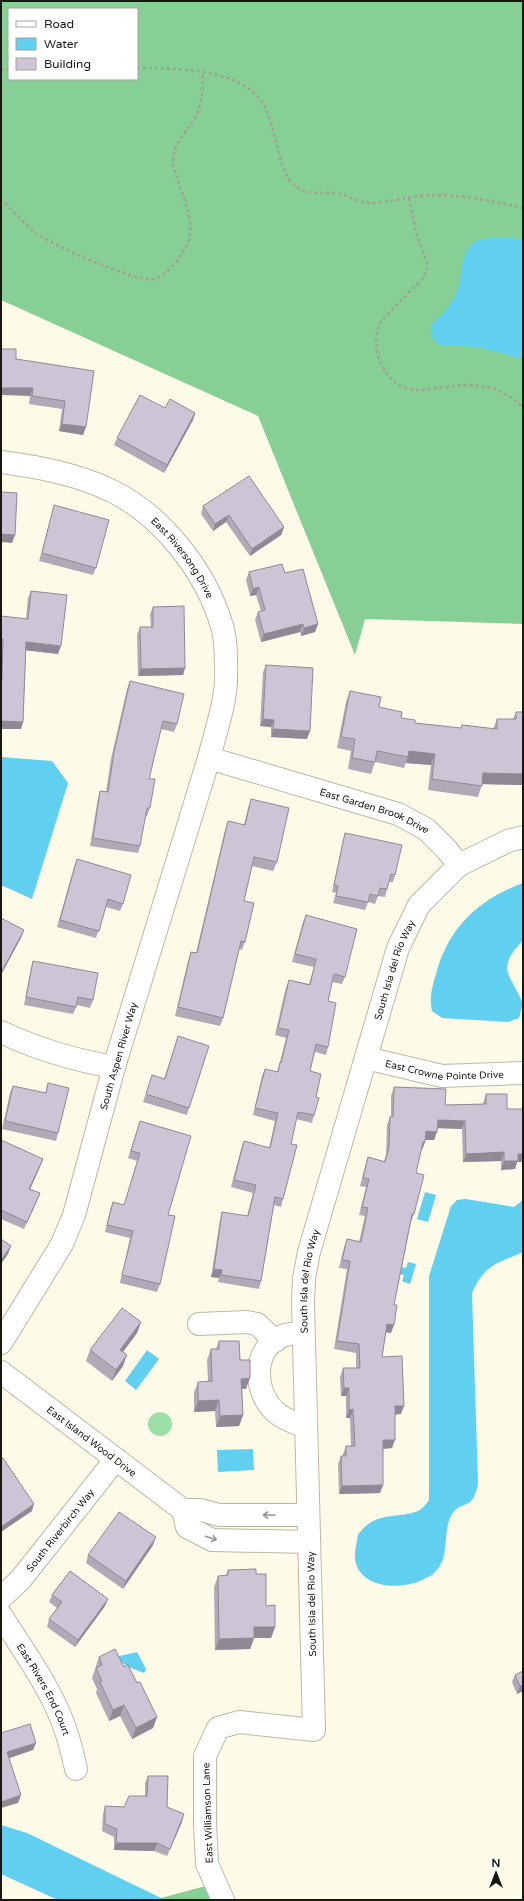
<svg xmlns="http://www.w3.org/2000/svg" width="524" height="1901" font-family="'Varela Round',sans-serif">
  <rect width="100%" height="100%" fill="#fdfae7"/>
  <!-- green -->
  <path fill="#9cdfa9" d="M148 1424a12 12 0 1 1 24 0a12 12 0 1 1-24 0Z"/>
  <!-- forest -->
  <path fill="#86d095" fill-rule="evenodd" d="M1,1H523V624L365,619L355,655L258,416L1,300ZM9,9H137V79H9Z
    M224,1881L233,1900H161V1898Z"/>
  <!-- water -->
  <path fill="#60cff0" d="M504,237L523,240V359L479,347L439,345L431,337V325C443,314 452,304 458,288C463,272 460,243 482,239C489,238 497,238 504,237Z
    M1,757L52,761L68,783L32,899L1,885Z
    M523,883V940C495,971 510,972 523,1004L519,1018L508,1022L442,1018L432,1011C429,998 432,987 436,974C448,928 479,899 523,883Z
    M425,1192L436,1195L428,1222L417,1219Z
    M466,1199L514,1207L523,1200V1252C496,1264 485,1264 472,1293L478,1483C477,1489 475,1498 470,1502C461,1508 458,1504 451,1516C442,1533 451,1558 434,1573C432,1576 427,1577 424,1579C397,1593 347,1587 356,1546C357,1541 357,1535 360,1532C377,1511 397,1519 418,1511C422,1509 426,1504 429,1500V1276L451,1206L457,1200Z
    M408,1262L416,1264L410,1284L402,1281L404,1275L400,1274L402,1267L406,1268Z
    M147,1350L159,1359L136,1390L125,1381Z
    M253,1449L254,1470L218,1472L217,1450Z
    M137,1652L146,1669L144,1673L128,1667L115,1657Z
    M1,1825L27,1833L161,1898V1900H58L1,1874Z"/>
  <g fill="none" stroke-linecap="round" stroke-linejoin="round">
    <defs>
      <g id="minor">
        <path id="s1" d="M1,462C39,467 77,474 112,491C163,516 206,572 222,626C227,643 226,664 226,681C225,706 215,733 209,758L114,1067L74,1215L62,1244L1,1343"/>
        <path id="s2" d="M209,758L398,814L426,829L447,850L459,865"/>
        <path d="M1,1032C37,1049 74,1060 114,1067"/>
        <path id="s3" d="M366,1058L442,1076L523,1073"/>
        <path d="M199,1324L247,1322L257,1324L275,1341"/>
        <path d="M303,1332C297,1333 288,1334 282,1336C250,1350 254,1396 278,1414C286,1420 297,1424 306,1427"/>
        <path id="s4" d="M1,1372L183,1510"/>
        <path d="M308,1515H219L201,1510H183L187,1527L212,1540L309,1542"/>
        <path id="s5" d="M1,1598L21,1579L116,1459"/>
        <path id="s6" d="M1,1615C21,1647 44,1679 59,1713C67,1731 72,1750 76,1769"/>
        <path id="s7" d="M223,1900L207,1864L205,1824V1756L218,1728L239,1722L314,1730L303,1303L304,1278L309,1252L398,948L419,905L459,865L508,841L523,837"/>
      </g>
    </defs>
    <!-- minor casing -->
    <use href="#minor" stroke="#bbb8a6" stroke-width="24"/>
    <!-- path -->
    <path stroke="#a2a092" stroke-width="2.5" stroke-dasharray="3 3" stroke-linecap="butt" d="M137,68C175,69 241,67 263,104C272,119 274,137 279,153C282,166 287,182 299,189C310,195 324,192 335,193C347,194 358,203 370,203C389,203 408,196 427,195C460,194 491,201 523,208
      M1,69L9,70
      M409,198L416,232L428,265L424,277L381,321C375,333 375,343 378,356C380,363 384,369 388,375C408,401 438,385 465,385C487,385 509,391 523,408
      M1,199C13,211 25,225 39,235C54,246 138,283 154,279C168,275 185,253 189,239C194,220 182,195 177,177C175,172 172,165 173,160C174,142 185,134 194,120C202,106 203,90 203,73"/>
    <!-- minor -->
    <use href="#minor" stroke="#fff" stroke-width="22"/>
  </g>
  <!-- wall -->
  <path fill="#b0a9b7" d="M16,359L94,371L83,435L59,431L62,409L29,404L30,396Z
    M165,408L195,413L193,420L164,473L114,445L117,438Z
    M54,505L96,568L93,575L39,561L52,513Z
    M203,506L284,527L281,535L250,556L226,522L213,531L201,514Z
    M249,572L285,573L318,624L315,632L301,636L300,632L261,642L255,620L258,612L261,611L256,595L250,596L246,580Z
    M31,591L58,654L26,650L23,722L21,729H1V616L26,619L28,598Z
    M153,607L185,668L183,675L138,676L137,635L140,627H151L150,614Z
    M266,665L307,739L271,737V727L260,726L263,672Z
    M130,681L177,724L174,732L161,729L149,779L150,808L147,816H145L140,846L138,853L90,846L98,798L100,791L106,792L111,759L127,689Z
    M350,691L379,707L401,718L415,723L461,728L462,725L493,729L497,719H513L516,712H523V785L482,784L478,797L428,790L431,765L406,763L404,768L375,762L371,774L348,769L351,751L337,748L346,702Z
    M251,799L277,862L273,871L252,866L244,901L245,942L242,950L239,949L223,1018L220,1026L175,1016L188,961L191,952L196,953L225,830L228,821L244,825L248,808Z
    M345,833L395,875L393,882H389L387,889L385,897L378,896L375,904L368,902L365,910L333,903L336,893L332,892L343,840Z
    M77,859L123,904L120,911L106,907L96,938L57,927L74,867Z
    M306,915L345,977L342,984L332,982L328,1001V1047L326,1055L315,1052L310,1071L316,1097L314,1115L312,1123L296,1119L291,1144L283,1199L281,1207L274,1205L261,1281L259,1289L218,1282L219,1278L211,1277L220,1220L222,1212L247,1216L253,1193L231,1187L241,1149L244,1141L269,1148L275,1121L253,1115L262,1076L265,1069L277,1072L280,1062L286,1038L275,1035L286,987L289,980L309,984L314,967L292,962L303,922Z
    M33,961L93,1000L90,1008L77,1005L73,1014L24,1005L31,968Z
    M178,1036L189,1108L187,1115L143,1102L152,1075L164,1079Z
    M48,1083L58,1133L56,1141L2,1129L10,1093L13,1086L45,1093Z
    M394,1087L445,1105L483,1104V1103L486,1094L507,1109L523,1162H517L515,1169L501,1170V1161L463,1162L462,1129L438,1128L434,1140H425L422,1150H421L416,1173L414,1214L411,1222L394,1305L391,1333L386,1332L382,1357L401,1414H395L392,1448L383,1449L380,1493L339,1494L338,1464L341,1456H343V1454L346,1446H351L350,1418H346V1396H341L340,1377L343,1368H356V1353L334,1349L347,1269L339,1268L344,1247L347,1239L359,1242L365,1216L359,1215L366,1187L360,1186L365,1166L368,1157L384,1161L386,1155L387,1125L390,1117H391V1096Z
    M140,1121L168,1215L160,1284L157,1292L120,1283L130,1238L105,1232L110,1210L113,1202L124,1205L137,1161L128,1158Z
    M1,1140L43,1159L30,1189L40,1193L24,1229L1,1219Z
    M141,1322L137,1333L123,1352V1366L112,1381L86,1361L90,1350Z
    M219,1341L240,1360L246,1389H242L243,1415L239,1426L216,1427L215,1411L194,1412V1392L198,1382L208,1381L207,1360L211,1349H216Z
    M153,1545L123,1589L86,1563L88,1555Z
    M228,1570L256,1574L266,1606L275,1627L271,1638H254L250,1649L215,1650L214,1587L218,1576H226Z
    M52,1595L105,1606L75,1647L47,1627L49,1619L57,1608L49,1602Z
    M99,1657L124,1667L137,1683L157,1717L153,1728L132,1739L120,1716L109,1721L96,1693L97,1689L92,1678Z
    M515,1675L523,1691L517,1694L512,1682Z
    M148,1776L167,1807L182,1822L167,1856L154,1851L114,1850V1837L102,1831L103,1814L105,1806L124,1807L145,1796V1783Z"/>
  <!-- shaded-wall -->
  <path fill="#908995" d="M1,388H33L30,396L1,395Z
    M195,413L193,420L164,473L167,465Z
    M62,424L86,427L83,435L59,431Z
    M229,515L226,522L213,531L215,524Z
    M284,527L281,535L250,556L252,549Z
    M1,534L15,535L12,543L1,542Z
    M259,587L256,595L250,596L253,589Z
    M303,624L300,632L261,642L264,634Z
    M318,624L315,632L301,636L304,628Z
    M1,639H3L1,646Z
    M26,642L61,646L58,654L23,650Z
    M185,668L183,675L138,676L141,669Z
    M263,719L274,720L271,727L260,726Z
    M1,721L23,722L21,729H1Z
    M273,729L310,731L307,739L271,737Z
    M409,751L435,754L431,765L406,763Z
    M483,773L523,774V785L479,784Z
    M24,930L21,938L1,975V973Z
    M438,1120L465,1121L462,1129L435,1128Z
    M426,1131L437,1132L434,1140H423Z
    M423,1142H425L422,1150H420Z
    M504,1152L501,1161L463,1162L466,1154Z
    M518,1154H523V1162H517L515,1169L501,1170L504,1161Z
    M43,1159L40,1167L27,1196L29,1189Z
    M40,1193L37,1201L24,1229L27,1222Z
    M11,1246L8,1254L1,1264V1260Z
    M214,1269L222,1270L219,1278L211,1277Z
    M141,1322L137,1333L116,1361L120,1350Z
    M387,1324L394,1325L391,1333L384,1332Z
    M127,1355L123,1366L112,1381L116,1370Z
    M250,1378L246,1389H237L241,1379Z
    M344,1388H349L346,1396H341Z
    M219,1400L215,1411L194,1412L198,1401Z
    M395,1406H404L401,1414L392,1415Z
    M353,1409L350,1418H346L349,1410Z
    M243,1415L239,1426L216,1427L220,1416Z
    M383,1440H395L392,1448L380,1449Z
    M383,1485L380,1493L339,1494L342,1486Z
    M34,1504L32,1511L1,1532V1527Z
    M156,1537L153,1545L123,1589L126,1581Z
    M108,1599L105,1606L75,1647L78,1640Z
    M254,1627H275L271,1638H250Z
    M254,1638L250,1649L215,1650L219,1639Z
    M523,1685V1691L517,1694L520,1686Z
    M124,1705L120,1716L109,1721L113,1710Z
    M157,1717L153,1728L132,1739L136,1728Z
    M36,1743L33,1750L4,1760L7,1752Z
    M21,1795L18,1803L1,1808V1802Z
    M184,1814L182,1822L167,1856L170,1849Z
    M116,1843H157L154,1851L114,1850Z"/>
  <!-- building -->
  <path fill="#cdc4d5" stroke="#908995" d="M1,349H16V359L94,371L86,427L62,424L65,401L32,396L33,388H1Z
    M140,395L165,408L170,399L195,413L167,465L117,438Z
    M249,476L284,527L252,549L229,515L215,524L203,506Z
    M1,492L17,493L15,535L1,534Z
    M54,505L109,520L96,568L42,553Z
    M282,564L285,573L303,569L318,624L304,628L303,624L264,634L258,612L265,610L259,587L253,589L249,572Z
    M31,591L67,595L61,646L26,642L23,722L1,721V680H2L3,639H1V616L28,619Z
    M184,606L185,668L141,669L140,627H153V607Z
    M266,665L313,668L310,731L273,729L274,720L263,719Z
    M130,681L184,694L177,724L163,721L149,779H155L150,808H147L140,846L93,838L100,791L108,792L114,752Z
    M350,691L381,697L379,707L402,712L401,718L415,720V723L461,728L462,725L497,729V719H516V712H523V774L483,773L482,786L432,779L435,754L409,751L408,757L377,751L375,762L352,758L355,739L341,737Z
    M251,799L289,808L277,862L254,857L244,901L254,903L245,942L241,941L223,1018L178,1007L191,952L197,953L228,821L245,825Z
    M345,833L402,845L395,875L391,874L387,889L380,888L378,896L370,894L368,902L336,896L338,886L334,885Z
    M77,859L131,875L123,904L108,899L99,931L60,920Z
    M306,915L357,929L345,977L334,974L328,1001L336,1003L328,1047L316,1044L310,1071L321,1074L316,1097L319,1098L314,1115L298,1112L291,1144L297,1145L283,1199L275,1197L261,1281L221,1275L222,1270L214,1269L222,1212L248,1216L256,1185L234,1180L244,1141L270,1148L278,1113L255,1108L265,1069L278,1072L280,1062L281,1063L289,1030L278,1028L289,980L310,985L316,959L295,954Z
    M1,918L24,930L1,973Z
    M33,961L98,973L93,1000L78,997L76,1007L26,997Z
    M178,1036L209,1046L189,1108L146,1094L152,1075L165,1079Z
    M48,1083L69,1088L58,1133L5,1121L13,1086L46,1093Z
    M394,1087L446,1089L445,1105L486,1104V1094H507V1109H523V1154H518V1161H504V1152L466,1154L465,1121L438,1120L437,1132L426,1131L425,1142H423L416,1173L424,1175L414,1214H412L394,1305H397L394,1325L387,1324L382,1357L402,1356L404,1406H395V1440H383V1485L342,1486L341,1456H346V1446H355L353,1409L349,1410V1388H344L343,1368H360L359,1344L337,1341L350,1261L342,1260L347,1239L361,1242L368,1208L362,1207L369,1179L363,1178L368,1157L385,1162L389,1147L390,1117H393Z
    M140,1121L191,1136L168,1215L175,1216L160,1284L122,1275L133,1231L107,1225L113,1202L124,1205L140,1153L131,1151Z
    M1,1140L43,1159L29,1189L40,1193L27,1222L1,1210Z
    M1,1239L11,1246L1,1260Z
    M122,1308L141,1322L120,1350L127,1355L116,1370L90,1350Z
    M219,1341H239L240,1360H250V1378L241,1379L243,1415L220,1416L219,1400L198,1401V1382L212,1381L211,1349H219Z
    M3,1458L34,1504L1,1527V1460Z
    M119,1512L156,1537L126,1581L88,1555Z
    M256,1569V1574H266V1606L275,1605V1627H254V1638L219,1639L218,1576L228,1575V1570Z
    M70,1571L108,1599L78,1640L49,1619L62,1602L52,1595Z
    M115,1649L124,1667L128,1665L137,1683L140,1682L157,1717L136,1728L124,1705L113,1710L100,1682L102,1681L96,1668L102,1665L99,1657Z
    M523,1671V1685L520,1686L515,1675Z
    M30,1724L36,1743L7,1752L21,1795L1,1802V1733Z
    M148,1776H168L167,1807L184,1814L170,1849L157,1843H116L117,1829L105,1824V1806L124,1807L129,1796H147Z"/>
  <!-- one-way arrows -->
  <defs><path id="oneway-shaft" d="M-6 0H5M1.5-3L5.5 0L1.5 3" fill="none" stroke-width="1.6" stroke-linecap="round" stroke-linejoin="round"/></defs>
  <g stroke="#979793">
    <use href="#oneway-shaft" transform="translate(269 1515) rotate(180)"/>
    <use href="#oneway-shaft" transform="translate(211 1538) rotate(18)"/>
  </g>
  <g text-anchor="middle" stroke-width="4" stroke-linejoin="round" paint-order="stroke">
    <!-- street labels -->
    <g font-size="10" fill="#181710" stroke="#fff">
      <text dy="4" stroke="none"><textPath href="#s1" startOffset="214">East Riversong Drive</textPath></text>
      <text dy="4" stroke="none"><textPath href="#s2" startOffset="174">East Garden Brook Drive</textPath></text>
      <text dy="4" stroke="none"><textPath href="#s7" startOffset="1049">South Isla del Rio Way</textPath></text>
      <text transform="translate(118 1056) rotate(-74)" y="4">South Aspen River Way</text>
      <text dy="4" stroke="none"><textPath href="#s3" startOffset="80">East Crowne Pointe Drive</textPath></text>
      <text dy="4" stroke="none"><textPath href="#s7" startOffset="725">South Isla del Rio Way</textPath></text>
      <text dy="4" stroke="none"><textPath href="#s4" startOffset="114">East Island Wood Drive</textPath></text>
      <text dy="4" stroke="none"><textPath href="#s5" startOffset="90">South Riverbirch Way</textPath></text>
      <text transform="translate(311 1604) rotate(-91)" y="4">South Isla del Rio Way</text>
      <text dy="4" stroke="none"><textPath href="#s6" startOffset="86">East Rivers End Court</textPath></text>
      <text transform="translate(207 1813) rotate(-92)" y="4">East Williamson Lane</text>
    </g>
  </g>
  <!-- border -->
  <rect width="524" height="1901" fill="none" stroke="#181710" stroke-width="4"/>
  <!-- legend -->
  <rect x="8" y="8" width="130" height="72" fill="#ffffff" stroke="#a3a29f"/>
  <rect x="16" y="21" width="20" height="6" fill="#ffffff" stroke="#a3a29f"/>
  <text x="44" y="28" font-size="12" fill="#181710">Road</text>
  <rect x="16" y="38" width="20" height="12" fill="#60cff0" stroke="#a3a29f"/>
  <text x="44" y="48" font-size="12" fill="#181710">Water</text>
  <rect x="16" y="58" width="20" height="12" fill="#cdc4d5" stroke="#a3a29f"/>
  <text x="44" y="68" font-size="12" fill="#181710">Building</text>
  <!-- north arrow -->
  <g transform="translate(496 1873)" stroke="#ffffff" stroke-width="3" paint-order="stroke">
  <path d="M0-3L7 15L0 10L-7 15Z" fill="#181710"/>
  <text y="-6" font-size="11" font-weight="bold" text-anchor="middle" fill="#181710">N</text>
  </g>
</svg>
